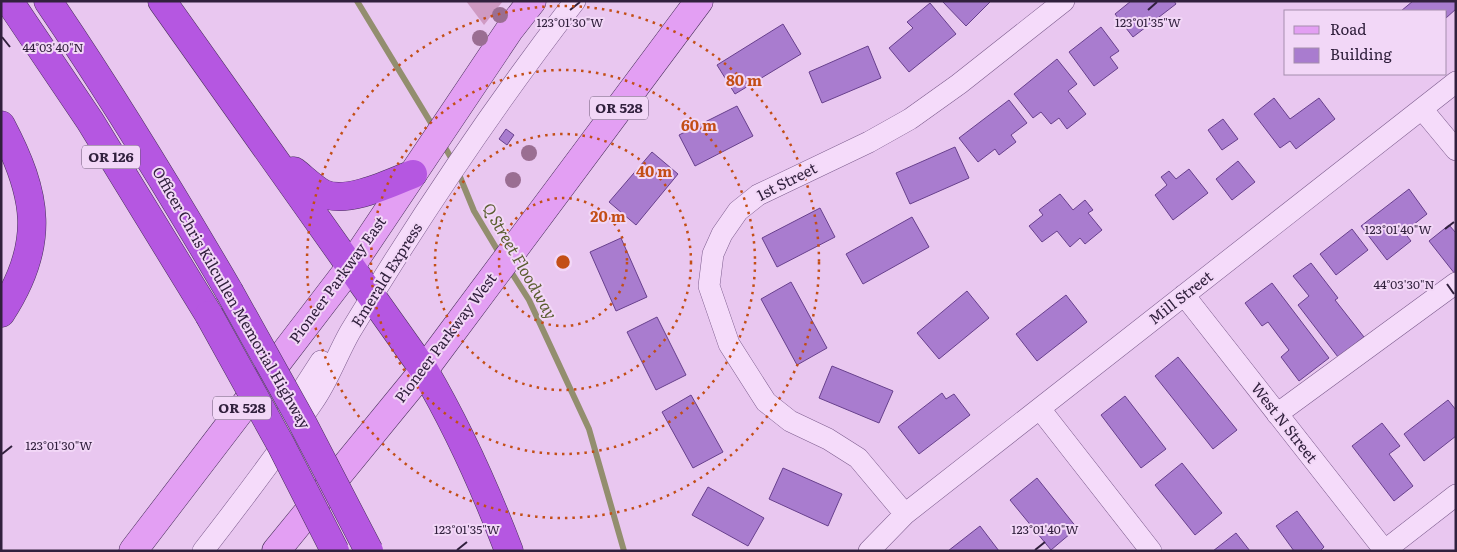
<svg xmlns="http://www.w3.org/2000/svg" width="1457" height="552" font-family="Literata,serif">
  <rect width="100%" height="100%" fill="#e9c7f0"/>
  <!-- green -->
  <path fill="#cf9ac3" d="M466,1H503L484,25Z"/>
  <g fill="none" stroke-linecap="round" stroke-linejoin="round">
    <!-- stream -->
    <path stroke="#938e6f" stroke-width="6" d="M357,1L434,128
      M443,144L454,163
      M458,172L474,211L501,256
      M508,267L529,300L589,429L624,551"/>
  </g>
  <!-- building -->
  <path fill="#a97ccf" stroke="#68408d" d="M942,1H991L966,26Z
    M1131,1H1174L1176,4L1133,37L1115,14Z
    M1413,1H1456V9L1446,18V11H1401Z
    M930,3L956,34L909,72L889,48L913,28L907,22Z
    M783,24L801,54L735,94L717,65Z
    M1101,27L1119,51L1110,57L1118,68L1094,86L1069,52Z
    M868,46L881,78L822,103L809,72Z
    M1057,59L1077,84L1068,91L1086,114L1067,129L1059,118L1051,124L1041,112L1033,118L1014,94Z
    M1274,98L1290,119L1319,98L1335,119L1296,149L1290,141L1280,148L1254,114Z
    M1009,100L1027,123L1011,135L1016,142L999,155L995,149L978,162L959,138Z
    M737,106L753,136L695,166L679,135Z
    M1223,119L1238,139L1222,150L1208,130Z
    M506,129L514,135L507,145L499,139Z
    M955,147L969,178L910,204L896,173Z
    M652,152L678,174L636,225L609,202Z
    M1238,161L1255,182L1232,200L1216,179Z
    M1189,169L1208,193L1173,220L1155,195L1167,185L1161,177L1169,171L1176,179Z
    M1409,189L1427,214L1404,232L1411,241L1387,260L1361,226Z
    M1060,194L1073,210L1085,200L1093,210L1088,213L1102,230L1085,244L1080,238L1070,247L1057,231L1042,242L1029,226L1043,215L1039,210Z
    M820,208L835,237L777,267L762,238Z
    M912,217L929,247L863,284L846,254Z
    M1449,225L1456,233L1455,274L1429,241Z
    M1352,229L1368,250L1336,275L1320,254Z
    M621,238L647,297L616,311L590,252Z
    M1311,263L1338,298L1335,300L1364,337L1338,357L1298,305L1309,296L1293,276Z
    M791,282L827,348L797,365L761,299Z
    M1272,283L1329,358L1299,381L1281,357L1289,350L1268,322L1262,326L1245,303Z
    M967,291L989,318L939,359L917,333Z
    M1066,295L1087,322L1037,361L1016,334Z
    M657,317L686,375L656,390L627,332Z
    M1178,357L1237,430L1213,449L1155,376Z
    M832,366L893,391L879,423L819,398Z
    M942,393L946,399L954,394L970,415L919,454L898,427Z
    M691,395L723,452L693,468L662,412Z
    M1125,396L1166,449L1141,468L1101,415Z
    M1448,400L1456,410V436L1424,461L1404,434Z
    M1382,423L1400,446L1389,454L1413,486L1394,501L1352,446Z
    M1182,463L1222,513L1195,535L1155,485Z
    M783,468L842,494L828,526L769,499Z
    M1037,478L1077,528L1051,550L1010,500Z
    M708,487L764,518L748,546L692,515Z
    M1297,511L1324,547L1320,551H1294L1276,526Z
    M980,526L999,551H948Z
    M1236,533L1250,551H1213Z"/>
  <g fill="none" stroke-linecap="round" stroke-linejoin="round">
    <defs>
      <path id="minor" d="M1422,109L1456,150
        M1184,295L1385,551
        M1040,409L1151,551
        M1277,414L1456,283
        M286,415L321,361
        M905,514L858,458L828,439L790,421L766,402L729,344L709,286L713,254L722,234L738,211L758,195L869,142L910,119L959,84L1064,1
        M203,551C241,502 278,453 313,402C328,381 337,355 350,332C419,218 493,107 575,1
        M869,551L905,514L1456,82
        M1384,551L1456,495"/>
      <path id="major" d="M133,551L351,266L510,29L532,1
        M276,551L424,370L699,1"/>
      <path id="highway" d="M9,1L90,121L209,315
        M48,1C112,95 171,192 229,291
        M162,1L424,370C458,428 485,488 509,551
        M1,125C38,195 46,244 1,313
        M294,171C303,178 312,187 322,193C345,205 391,183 413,174"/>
    </defs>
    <!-- minor casing -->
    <use href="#minor" stroke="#7c5c8d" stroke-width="22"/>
    <!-- major casing -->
    <use href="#major" stroke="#49305b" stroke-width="29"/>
    <!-- highway casing -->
    <use href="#highway" stroke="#49305b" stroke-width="29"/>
    <!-- minor -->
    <use href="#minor" stroke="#f5dbfa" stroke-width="21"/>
    <!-- major -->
    <use href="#major" stroke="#e39ff3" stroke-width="28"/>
    <!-- highway -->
    <use href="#highway" stroke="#b557e1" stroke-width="28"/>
    <defs>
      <path id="highway-bridge" d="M229,291L302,422L369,551
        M209,315L281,445L335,551"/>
    </defs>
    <!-- highway-bridge casing -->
    <use href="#highway-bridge" stroke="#49305b" stroke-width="29" stroke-linecap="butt"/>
    <!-- highway-bridge -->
    <use href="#highway-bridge" stroke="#b557e1" stroke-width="28"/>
  </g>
  <!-- trees -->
  <g fill="#9a6e92">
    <circle cx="500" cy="15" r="8"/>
    <circle cx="480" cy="38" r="8"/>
    <circle cx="529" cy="153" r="8"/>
    <circle cx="513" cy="180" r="8"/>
  </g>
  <!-- ticks -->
  <path fill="none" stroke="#31203d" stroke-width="2" d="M570,10L580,2M1148,10L1157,2M2,37L10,47M1445,229L1454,222M1447,284L1454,294M2,454L12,446M457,550L467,542M1035,550L1045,542"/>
  <!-- distance rings -->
  <g fill="none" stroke="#c34e16" stroke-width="2.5" stroke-dasharray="2.5 5">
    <circle cx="563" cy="262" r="64"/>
    <circle cx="563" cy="262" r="128"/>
    <circle cx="563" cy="262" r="192"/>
    <circle cx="563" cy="262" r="256"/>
  </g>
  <g text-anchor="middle" stroke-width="4" stroke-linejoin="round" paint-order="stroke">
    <!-- shield labels -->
    <g fill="#f2d7f7" stroke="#6b5775" stroke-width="1">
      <rect x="590" y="96.5" width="58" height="23" rx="4"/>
      <rect x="82" y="145.5" width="58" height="23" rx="4"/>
      <rect x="213" y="396.5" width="58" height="23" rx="4"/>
    </g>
    <g font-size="14" font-weight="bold" fill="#31203d">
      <text x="619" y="113">OR 528</text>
      <text x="111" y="162">OR 126</text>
      <text x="242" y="413">OR 528</text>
    </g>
    <!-- street labels -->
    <g font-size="15" fill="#31203d" stroke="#f2d7f7">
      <text transform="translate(787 182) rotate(-27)" y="5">1st Street</text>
      <text transform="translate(387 275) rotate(-58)" y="5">Emerald Express</text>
      <text transform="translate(338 280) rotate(-54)" y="5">Pioneer Parkway East</text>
      <text transform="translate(231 298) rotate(60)" y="5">Officer Chris Kilcullen Memorial Highway</text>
      <text transform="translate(1181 298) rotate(-38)" y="5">Mill Street</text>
      <text transform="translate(446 338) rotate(-53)" y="5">Pioneer Parkway West</text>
      <text transform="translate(1284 423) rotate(52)" y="5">West N Street</text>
    </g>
    <!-- water labels -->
    <g font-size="16" font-style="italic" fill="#5a5d2f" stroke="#f2d7f7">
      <text transform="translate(520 261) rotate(60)" y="6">Q Street Floodway</text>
    </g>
  </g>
  <g font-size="12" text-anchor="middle" fill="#31203d" stroke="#f2d7f7" stroke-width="4" stroke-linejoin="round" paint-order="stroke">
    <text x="570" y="27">123°01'30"W</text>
    <text x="1148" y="27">123°01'35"W</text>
    <text x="53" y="52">44°03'40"N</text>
    <text x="1398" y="234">123°01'40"W</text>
    <text x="1404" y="289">44°03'30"N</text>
    <text x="59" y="450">123°01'30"W</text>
    <text x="467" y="534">123°01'35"W</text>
    <text x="1045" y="534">123°01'40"W</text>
  </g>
  <circle cx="563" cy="262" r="8" fill="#c34e16" stroke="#f2d7f7" stroke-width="2.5"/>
  <g font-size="15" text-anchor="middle" font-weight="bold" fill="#c34e16" stroke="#f2d7f7" stroke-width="4" stroke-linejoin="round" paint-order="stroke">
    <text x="744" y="86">80 m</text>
    <text x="699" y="131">60 m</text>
    <text x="654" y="177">40 m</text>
    <text x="608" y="222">20 m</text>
  </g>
  <!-- border -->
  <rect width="1457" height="552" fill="none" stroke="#31203d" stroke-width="5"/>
  <!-- legend -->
  <rect x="1284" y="10" width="162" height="65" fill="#f2d7f7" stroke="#a58ead"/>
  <rect x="1294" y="26" width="25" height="8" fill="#e39ff3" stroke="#a58ead"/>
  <text x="1330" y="35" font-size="15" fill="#31203d">Road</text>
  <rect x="1294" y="48" width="25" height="15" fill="#a97ccf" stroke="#a58ead"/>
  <text x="1330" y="60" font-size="15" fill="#31203d">Building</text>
</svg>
